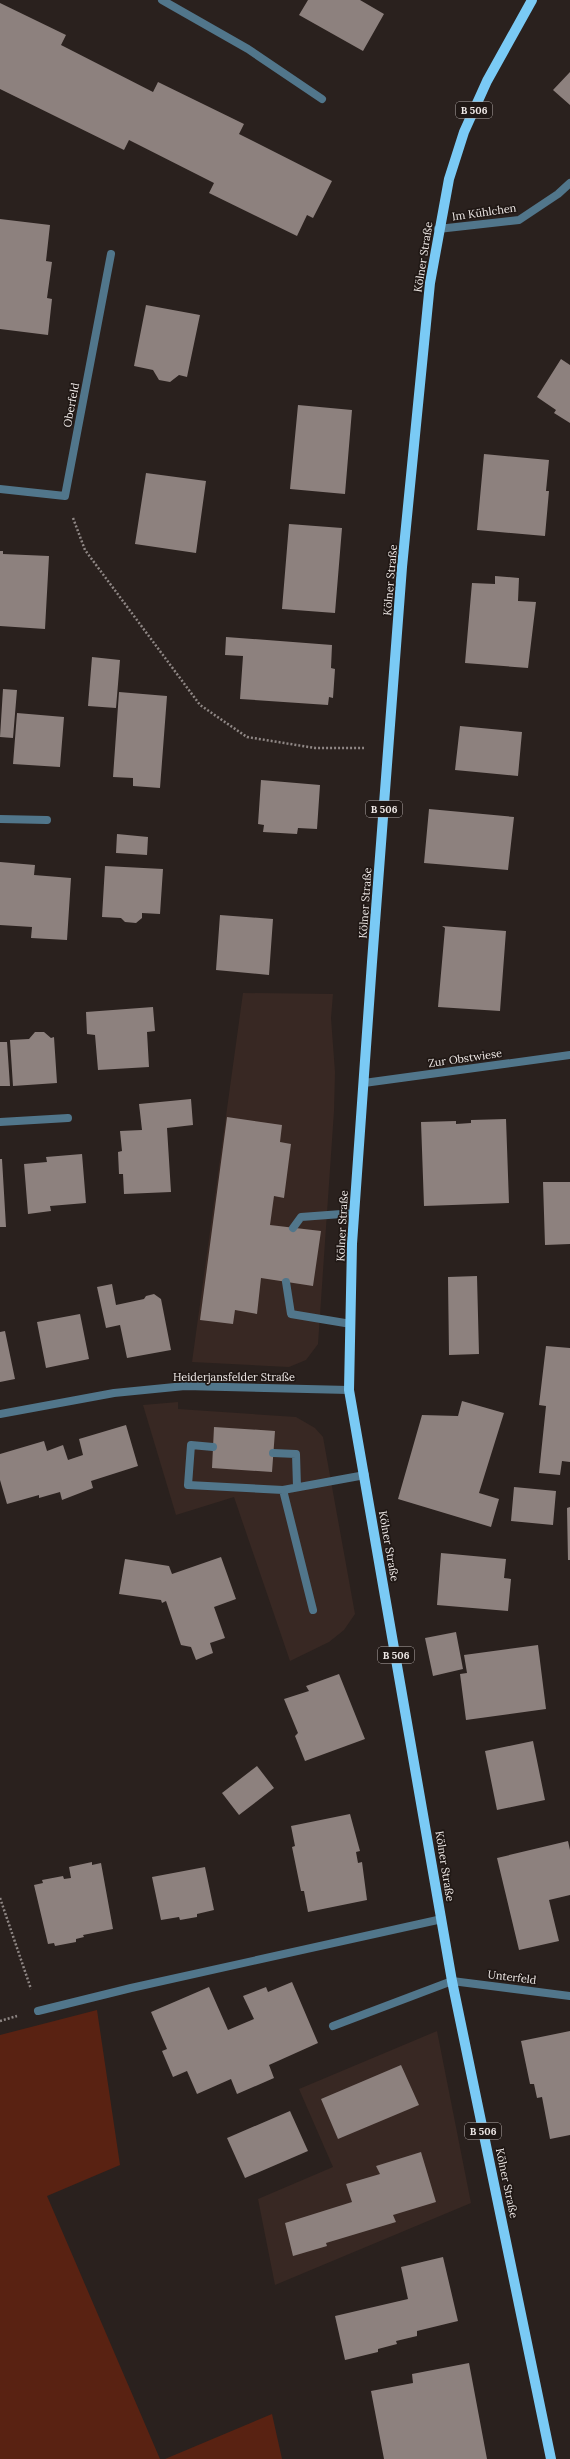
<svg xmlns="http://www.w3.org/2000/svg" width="570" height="2459" font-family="Lora,serif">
  <rect width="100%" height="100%" fill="#2a211e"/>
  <!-- built -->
  <path fill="#382823" d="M243,993L333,994L331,1018L335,1072L334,1111L318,1344L306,1360L289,1367L192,1362Z
    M178,1402V1409L296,1417L315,1428L323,1437L355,1614L344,1630L329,1642L290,1661L234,1497L176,1515L143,1405Z
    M437,2031L471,2203L275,2285L258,2199L333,2167L299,2089Z"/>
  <!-- green -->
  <path fill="#592212" d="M97,2010L120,2165L47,2196L160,2459H0V2035Z
    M272,2414L282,2459H165Z"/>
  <!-- building -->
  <path fill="#8d817e" d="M308,0H360L384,14L363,51L299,15Z
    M0,3L66,35L61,45L153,92L158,82L244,124L239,134L332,181L313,218L307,215L297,236L209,193L214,183L129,140L124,150L0,89Z
    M570,72V105L553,90Z
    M0,219L50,225L46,261L52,262L47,298L52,299L48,335L0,329Z
    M146,305L200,315L187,377L179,375L170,382L159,380L153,370L134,366Z
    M561,359L570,365V423L554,413L556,410L537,397Z
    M298,405L352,410L345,494L290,489Z
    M484,454L549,460L546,491H549L545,536L477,530Z
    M146,473L206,481L196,553L135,544Z
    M289,524L342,528L335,613L282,609Z
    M0,551H3V554L49,556L45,629L0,626Z
    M495,576L519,578L518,601L536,602L528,668L465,663L472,583L495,584Z
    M226,637L332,645L331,668L335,669L333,698L329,697L328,705L240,699L243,656L225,655Z
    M92,657L120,660L116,708L88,706Z
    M3,689L17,690L13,738L0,737Z
    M119,692L167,696L160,788L133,786V778L113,777Z
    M17,713L64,717L60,767L13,764Z
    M460,726L522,732L518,776L455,770Z
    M261,780L320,785L317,829L298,828L297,834L263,832L264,825L258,824Z
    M429,809L514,817L508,870L424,863Z
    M117,834L148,837L147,855L116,853Z
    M0,862L35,865L34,875L71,878L67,940L31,938L32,927L0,925Z
    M105,866L163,869L160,914L142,913V918L136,923L125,922L121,918L102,917Z
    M220,915L273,919L269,975L216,970Z
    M442,926L506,931L500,1011L438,1007L445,928Z
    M153,1007L155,1031L147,1032L149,1067L98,1070L95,1035L87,1034L86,1012Z
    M35,1032H44L51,1038L54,1037L57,1083L13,1086L10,1040L29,1039Z
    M0,1042H7L10,1086H0Z
    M191,1099L193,1125L167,1128L171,1192L124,1194L123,1174H119L118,1152L122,1151L120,1131L142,1130L139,1104Z
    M227,1117L282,1125L280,1142L291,1144L284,1198L274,1196L270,1225L321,1231L313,1286L261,1278L257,1314L235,1310L233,1324L200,1320Z
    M506,1119L509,1203L424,1206L421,1122L456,1121V1124L471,1123V1120Z
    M82,1154L86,1203L50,1206L51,1211L28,1214L24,1164L47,1162L46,1157Z
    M0,1159H2L6,1227H0Z
    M543,1182H570V1244L545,1245Z
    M477,1276L479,1354L449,1355L448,1277Z
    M112,1284L116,1305L144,1299L146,1296L154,1294L161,1299L171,1350L127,1358L120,1325L106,1328L97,1287Z
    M80,1314L89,1359L46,1368L37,1322Z
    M5,1331L15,1379L0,1382V1332Z
    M546,1346L570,1348V1462L562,1461L560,1475L539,1473L546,1406L539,1405Z
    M462,1401L504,1413L479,1493L499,1499L491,1527L398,1499L422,1415L458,1416Z
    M126,1425L138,1466L91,1481L93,1488L62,1500L60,1492L39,1498V1495L7,1504L0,1480V1454L44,1441L47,1451L63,1445L68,1460L83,1455L79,1439Z
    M214,1427L275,1431L272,1472L212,1468Z
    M514,1487L556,1491L553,1525L511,1521Z
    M570,1507V1560H568L567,1508Z
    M441,1553L506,1559L504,1578L511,1579L508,1611L437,1605Z
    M221,1557L236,1599L214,1607L225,1638L210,1643L213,1653L196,1660L191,1647L181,1645L166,1601L162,1603L161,1600L119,1594L125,1559L169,1566L172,1574Z
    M456,1632L463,1669L433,1676L425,1638Z
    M538,1645L546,1709L466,1720L460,1674L467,1673L464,1655Z
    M339,1674L365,1739L305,1761L295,1736L298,1733L284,1699L309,1691L306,1686Z
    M533,1741L545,1800L497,1810L485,1751Z
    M257,1766L274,1788L239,1815L222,1793Z
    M350,1814L360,1851L356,1852L358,1863L362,1862L367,1900L308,1912L304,1891H301L292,1847L295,1846L291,1826Z
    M568,1841L570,1850V1895L549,1900L559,1941L519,1950L497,1858Z
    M92,1862V1865L101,1863L113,1929L83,1935L84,1937L76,1939V1942L55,1946L54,1943L48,1944L34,1885L43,1883L42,1880L63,1876L64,1879L71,1878L69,1867Z
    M205,1867L214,1910L197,1914V1917L180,1920L179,1917L161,1920L152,1877Z
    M292,1982L318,2043L269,2065L274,2078L237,2094L231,2079L197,2094L187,2071L173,2077L162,2051L167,2049L151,2012L209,1987L228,2030L254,2019L243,1996L266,1987L268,1992Z
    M570,2031V2135L550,2139L542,2097L537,2098L534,2084H530L521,2041Z
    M401,2065L419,2105L338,2139L321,2099Z
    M290,2111L308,2151L245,2178L227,2138Z
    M421,2152L436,2202L393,2215L396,2222L326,2243L327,2246L293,2256L285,2223L352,2202L346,2184L380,2174L376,2166Z
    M443,2257L458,2321L417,2331V2336L396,2341L397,2344L378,2349V2352L345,2360L335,2316L408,2299L401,2267Z
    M469,2363L487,2459H384L371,2391L413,2383L412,2374Z"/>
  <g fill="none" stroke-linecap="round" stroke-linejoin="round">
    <!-- path -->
    <path stroke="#8f8785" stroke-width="2.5" stroke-dasharray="2 2" stroke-linecap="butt" d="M73,518L85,550L200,705L247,737L315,748H364
      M0,1898L31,1989
      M0,2021L17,2016"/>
    <!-- service -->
    <path stroke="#51768b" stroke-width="8" d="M293,1228L301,1217L355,1213
      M286,1282L291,1314L351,1324
      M213,1447L191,1445L188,1485L283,1490L365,1475
      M273,1453L296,1454L297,1487
      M283,1490L313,1610
      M38,2011L131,1988L442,1919
      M333,2026L452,1981"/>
    <!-- minor -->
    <path stroke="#51768b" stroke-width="8" d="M162,0L248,49L322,99
      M438,229L519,220L558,194L570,183
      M0,489L65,496L111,254
      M0,819L47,820
      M364,1083L570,1055
      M0,1122L68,1118
      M0,1414L114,1393L185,1386L349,1390
      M452,1981L570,1996"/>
    <!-- primary -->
    <path stroke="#7acaf5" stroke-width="10" d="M532,0L487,81L464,132L449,179L430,283L402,567L372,962L352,1244L349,1390L452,1981L551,2459"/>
  </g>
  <g text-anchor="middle" stroke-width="3.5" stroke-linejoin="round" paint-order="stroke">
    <!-- shield labels -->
    <g fill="#201815" stroke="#b1aaa8" stroke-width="1">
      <rect x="456" y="102" width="36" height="16" rx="3"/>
      <rect x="366" y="801" width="36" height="16" rx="3"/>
      <rect x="378" y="1647" width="36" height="16" rx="3"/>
      <rect x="465" y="2123" width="36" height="16" rx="3"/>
    </g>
    <g font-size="10" font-weight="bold" fill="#efe9e7">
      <text x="474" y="114">B 506</text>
      <text x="384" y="813">B 506</text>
      <text x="396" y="1659">B 506</text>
      <text x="483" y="2135">B 506</text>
    </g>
    <!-- street labels -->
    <g font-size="11" fill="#efe9e7" stroke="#201815">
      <text transform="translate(484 212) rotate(-8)" y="4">Im Kühlchen</text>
      <text transform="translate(423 257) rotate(-81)" y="4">Kölner Straße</text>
      <text transform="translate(71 405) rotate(-79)" y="4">Oberfeld</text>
      <text transform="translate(390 580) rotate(-85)" y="4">Kölner Straße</text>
      <text transform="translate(365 903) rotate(-86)" y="4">Kölner Straße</text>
      <text transform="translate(465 1058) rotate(-8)" y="4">Zur Obstwiese</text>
      <text transform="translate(342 1226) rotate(-87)" y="4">Kölner Straße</text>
      <text x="234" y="1381">Heiderjansfelder Straße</text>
      <text transform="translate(389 1546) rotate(80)" y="4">Kölner Straße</text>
      <text transform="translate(445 1866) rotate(81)" y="4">Kölner Straße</text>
      <text transform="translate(512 1977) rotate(7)" y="4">Unterfeld</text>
      <text transform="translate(507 2183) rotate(78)" y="4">Kölner Straße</text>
    </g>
  </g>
</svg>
